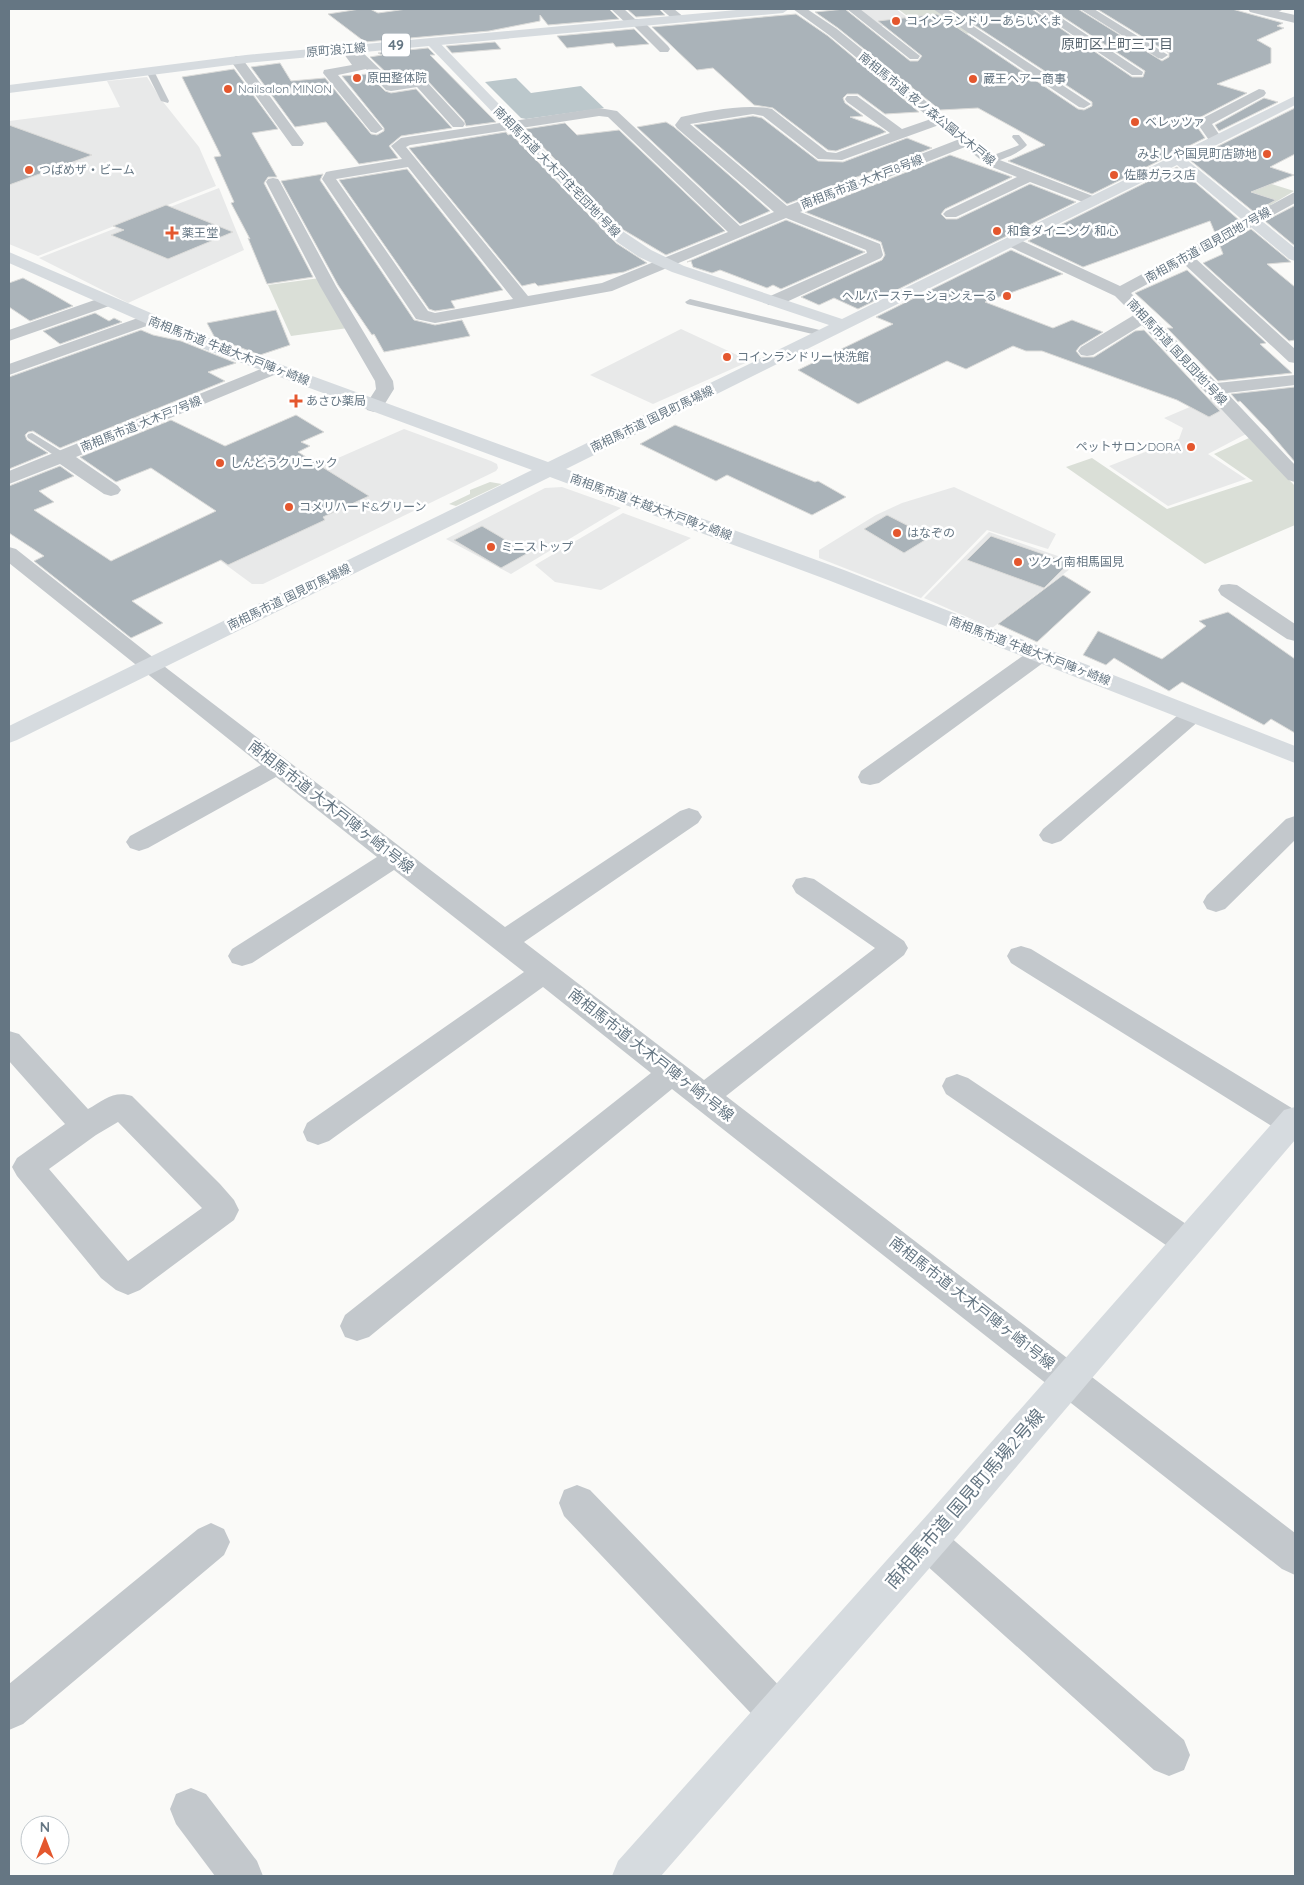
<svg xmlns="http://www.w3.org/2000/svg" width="1304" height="1885" font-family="Quicksand,'Noto Sans JP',sans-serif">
  <rect width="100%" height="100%" fill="#fafaf8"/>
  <!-- built -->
  <path fill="#e8e9e9" d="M858,9H896L916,24L881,26Z
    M147,77L160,98L199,147L216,186L38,256L9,244V121L120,107L107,81Z
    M219,188L244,250L128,303L39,258Z
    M681,329L750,361L653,404L590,375Z
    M1211,398L1246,434L1208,454L1246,479L1168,506L1109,466L1179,439L1183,428L1164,418Z
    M404,429L491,461L497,464L498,468L496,471L263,584H252L177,529Z
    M562,487L621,508L511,574L446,539L545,488Z
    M954,487L1056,534L1048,549L987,530L921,598L819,558V550L876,515L902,503Z
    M623,513L691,538L601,590L555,582L535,565Z
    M989,532L1078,563L992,628L924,598Z"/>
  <!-- green -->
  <path fill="#dadfd7" d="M898,9H935L972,33L936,37Z
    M1200,162L1294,191L1264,209L1250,207Z
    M320,278L348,328L291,336L268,285Z
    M1249,438L1295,486V525L1205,564L1066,467L1092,458L1167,509L1253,481L1214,454Z
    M490,482L502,484L456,506L449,504L470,494V490Z"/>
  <!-- water -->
  <path fill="#bbc7cb" d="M516,78L531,93L581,86L604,108L526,119L521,118L485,82Z"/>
  <!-- building -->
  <path fill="#aab3b9" stroke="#dcdcda" d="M360,9H370L378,13L407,9H609L619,19L548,25L540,15V21L489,31L365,42L328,14Z
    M627,9H659L665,15L636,17Z
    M845,9L910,61H918L922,56L878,21L937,14L1078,109L1084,110L1092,106V102L950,9H1032L1132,77H1143L1145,71L1051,9H1078L1162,61L1169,57V53L1097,9H1232L1283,23L1277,26L1284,28L1257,40L1271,48V63L1217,84L1247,93L1197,119L1195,124L1205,138L1092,194L1008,161L1045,145L978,108L940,110L838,28L815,12Z
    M796,14L828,36L919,112L885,114L858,94H847L843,98L845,103L863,116L850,117L880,128L886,132L836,151L828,150L773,108L754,105L713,68L697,70L652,27Z
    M634,29L649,44L616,47L613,43L567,48L557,36Z
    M495,42L501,49L452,53L446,46Z
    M428,48L435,55H430L496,122L466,126L464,120L426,79L420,77L395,81L370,57L382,55L378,53Z
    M280,63L291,81L325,78L371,134L377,135L384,131V128L342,76L368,74L385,91L391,93L416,89L452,128L401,136L389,146L398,158L359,164L326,122L295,127L251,67Z
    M234,69L278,129L252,133L277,177H268L264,183L313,277L267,284L248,238L250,239L231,203L234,202L214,157L221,156L182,77Z
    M1264,98L1278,102L1219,131L1215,125Z
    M1295,108V154L1270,167L1294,175L1251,192L1276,200L1254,212L1190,160Z
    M753,116L762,118L818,161L843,162L907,138L932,148L787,204L694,125Z
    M666,122L674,127L770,211L740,224L637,127Z
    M565,123L577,135L619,130L725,231L666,255L622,229L526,129Z
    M9,125L92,155L9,185Z
    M506,132L508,135L511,134L616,243L647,263L624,272L538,286L535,283L522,286L409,148Z
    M950,155L1012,177L945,209L941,214L946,219H957L1030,184L1076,202L858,309L834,298L819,305L801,297L882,260L885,255L881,242L805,212Z
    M1177,167L1239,220L1215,233L1210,221L1083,267L1028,241Z
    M407,169L503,290L451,301L455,308L435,311L429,309L339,180Z
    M323,174L320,180L414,320L435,325L462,320L470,336L384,352L374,334L372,335L338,285L281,181Z
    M166,205L233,232L168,259L111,235L124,230L113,226Z
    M1294,206H1295V246L1265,221Z
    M786,220L865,252L781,289L773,285L767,288L720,270L712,273L693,267L691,261L687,262Z
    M1251,229L1291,262L1267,264L1295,287V340L1289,341L1203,263L1223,254L1220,246Z
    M1011,250L1063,274L985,302L1053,328L1072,320L1103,332L1080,346L1076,351L1081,357H1094L1135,331L1144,330L1220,411L1209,417L1177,400L1042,351H1026L1013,346L966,369L947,361L858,404L798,370L893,324L876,317Z
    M1187,270L1266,343L1260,344L1292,373L1218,381L1167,328H1173L1135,293Z
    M23,278L49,292L73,306L30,321L9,307V283Z
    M276,310L290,345L260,355L215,338L207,323Z
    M95,313L109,321L114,318L122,322L60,344L43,331Z
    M141,330L153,335L181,341L236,363L208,372L225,381L60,448L33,431L28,432L25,435L27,440L48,453L9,469V377Z
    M1295,387V462L1266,428L1240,401L1238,402L1231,394Z
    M296,415L324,432L301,442L310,446L298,452L369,496L323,517L325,520L228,565L221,560L132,601L163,623L131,638L34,561L44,556L9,533V486L60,466L74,476L39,491L54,502L34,510L111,561L216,511L151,468L116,482L80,457L171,420L225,446Z
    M675,425L815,482L818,481L846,497L812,515L727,475L716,481L640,444Z
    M887,515L930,537L904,553L864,529Z
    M482,526L528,553L501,568L454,540Z
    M991,536L1069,563L1044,588L967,560Z
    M1063,575L1091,592L1037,642L998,624Z
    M1228,612L1295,659V733L1271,719L1264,725L1182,682L1169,691L1114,658L1106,665L1083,655L1098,631L1162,659L1206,626L1199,621Z"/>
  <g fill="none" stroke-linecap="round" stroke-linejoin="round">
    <!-- lane -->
    <path fill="#c3c8cc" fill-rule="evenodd" d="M1276,9H1284L1274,14H1270V12Z
      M150,69L154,71L169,101L168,103L161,101L146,71Z
      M1013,135H1019L1027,145C1020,153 997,163 986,162V158L1017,146L1019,145L1012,137Z
      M690,299L828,332L830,334L825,337L687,304L685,302Z
      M32,433L66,454L67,456L66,458H58L28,438L27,436L28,434Z"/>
    <!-- street -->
    <path fill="#c3c8cc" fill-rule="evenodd" d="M611,9H624L635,19H641L668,46L670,49L668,52H660L634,26H629Z
      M661,9H674L685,18L679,22L675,21Z
      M793,9H807L837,29L997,159L1098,198L1101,201L1098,204H1088L1030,182L956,217H946L943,214L946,211L1017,177L987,165L965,147L800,212L880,244L883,255L881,258L780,305H768L766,301L768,297L867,253L866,250L786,218L612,291L435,323L416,319L322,179L326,172L331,171L402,159L391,146L401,138L599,108L617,111L740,226L774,212L677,128L675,125L681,117C705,111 748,103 772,109L827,152L836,153L890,133L847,102L845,99L847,96H857L902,129L931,119L829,35ZM753,114L763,116L818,159L842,160L939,125L957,140L787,206L690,124ZM599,116L608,117L728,232L602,283L528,296L406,147L410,145ZM408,167L513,299L435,313L428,311L336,179Z
      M847,9H860L920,56L918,59H910Z
      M933,9H947L1091,104L1084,108L1079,107Z
      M1034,9H1048L1143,72L1142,75H1132Z
      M1080,9H1094L1168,55L1162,59L1158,58Z
      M1248,9H1268L1295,15V23L1250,12Z
      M352,45L356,46L394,83L420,79L425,80L463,121L465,124L463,127H453L417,87L391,91L386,90L366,69L338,75L383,129L376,133L371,132L323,73L324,70L352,65L341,50L343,47Z
      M236,56L241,57L302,140L304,143L302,146H292L230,60Z
      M1259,89L1264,90L1266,93L1264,96L1212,124L1223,140L1221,143H1211L1197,123L1199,120Z
      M273,178L278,179L280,182L336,286L393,381L394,389L381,410L374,412L367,410L365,406L376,389L375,381L320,286L266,182L268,179Z
      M1295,192V203L1195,258L1295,349V363L1289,362L1184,264L1131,293L1217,383L1295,375V385L1227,393L1295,465V482L1288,480L1142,325L1093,355L1087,356L1081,355L1078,351L1081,347L1134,315L1115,296L1006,245L1004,242L1006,239H1018L1120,286Z
      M106,296L112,297L114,301L112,305L9,341V330Z
      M149,314L155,315L158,319L155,323L9,375V364Z
      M273,364L279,365L282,369L279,373L76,457L118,486L121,490L118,494L111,496L104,494L60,464L9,484V471Z
      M9,547L16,549L169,670L505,927L680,811L689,808L698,811L702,817L698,823L524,942L704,1080L875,948L796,893L792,886L796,879L805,877L814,879L904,941L908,948L904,955L726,1096L1295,1533V1575L1282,1569L672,1089L369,1337L357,1341L345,1337L340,1326L345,1315L651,1073L543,987L329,1141L318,1145L307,1141L303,1132L307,1123L524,972L394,870L252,963L242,966L232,963L228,956L232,949L377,857L276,777L148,848L139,851L130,848L126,842L130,836L261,765L9,563Z
      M1229,584L1237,585L1295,624V641L1287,639L1221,595L1218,590L1221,585Z
      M1039,648L1047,650L1050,655L1047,660L879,783L870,785L861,783L858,777L861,771L1031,650Z
      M1192,708L1200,710L1204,715L1200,720L1061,841L1052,844L1043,841L1039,835L1043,829L1184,710Z
      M1295,816V840L1225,909L1216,912L1207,909L1203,902L1207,895L1286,819Z
      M1021,946L1031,949L1295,1110V1134L1292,1135L1281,1132L1011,963L1007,956L1011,949Z
      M9,1031L19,1034L88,1109C104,1100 114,1090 132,1096L220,1184L234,1200L239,1210L234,1220L140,1290L128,1295L116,1290L101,1278L17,1176L12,1167L17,1158L65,1124L9,1061ZM118,1122L202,1208L128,1261L49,1169L96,1135Z
      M957,1074L968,1078L1198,1232L1203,1242L1198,1252L1187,1256L1176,1252L946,1094L942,1086L946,1078Z
      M577,1485L590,1490L791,1698L797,1712L791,1726L777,1732L763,1726L564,1516L559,1503L564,1490Z
      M211,1523L224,1529L230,1542L224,1555L23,1724L9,1730V1684L198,1529Z
      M928,1523L941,1529L1184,1740L1190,1755L1184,1770L1169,1776L1154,1770L915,1555L909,1542L915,1529Z
      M191,1788L206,1794L257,1861L263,1876H215L176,1824L170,1809L176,1794Z"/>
    <!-- secondary -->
    <path fill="#d6dbdf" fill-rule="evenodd" d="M432,38L436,39L621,230L651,250L684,266L842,319L1295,96V105L1187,160L1295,248V261L1289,259L1177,165L566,469L844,570L1295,746V763L828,580L550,477L17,740L9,743V726L532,470L204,349L9,263V252L216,341L548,462L829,325L672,272L639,257L617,242L428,45L426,42Z
      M1295,1107V1140L954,1540L661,1876H612L618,1861L928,1514L1284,1110Z"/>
    <!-- primary -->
    <path fill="#d6dbdf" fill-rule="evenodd" d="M747,9H789L783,13L246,63L9,93V85L246,55Z"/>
  </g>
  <!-- markers -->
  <g fill="#e4572e" stroke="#fff" stroke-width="2">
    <circle cx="896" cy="21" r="5"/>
    <circle cx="357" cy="78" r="5"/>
    <circle cx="973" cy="79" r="5"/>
    <circle cx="228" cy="89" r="5"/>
    <circle cx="1135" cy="122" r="5"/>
    <circle cx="1267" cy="154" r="5"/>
    <circle cx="29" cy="170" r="5"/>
    <circle cx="1114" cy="175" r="5"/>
    <circle cx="997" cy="231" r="5"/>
    <path d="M169.5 225.5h5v5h5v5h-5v5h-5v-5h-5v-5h5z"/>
    <circle cx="1007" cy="296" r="5"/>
    <circle cx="727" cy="357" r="5"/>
    <path d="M293.5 393.5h5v5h5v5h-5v5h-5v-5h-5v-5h5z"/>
    <circle cx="1191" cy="447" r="5"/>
    <circle cx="220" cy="463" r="5"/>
    <circle cx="289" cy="507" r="5"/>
    <circle cx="897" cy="533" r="5"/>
    <circle cx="491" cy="547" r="5"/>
    <circle cx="1018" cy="562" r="5"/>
  </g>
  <g text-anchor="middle" stroke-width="5" stroke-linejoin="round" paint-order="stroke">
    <!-- far-poi labels -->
    <g font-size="12" fill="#657683" stroke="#fff" text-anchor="start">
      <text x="906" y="25">コインランドリーあらいぐま</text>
      <text x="367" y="82">原田整体院</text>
      <text x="983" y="83">蔵王ヘアー商事</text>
      <text x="238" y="93">Nailsalon MINON</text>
      <text x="1145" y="126">ベレッツァ</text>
      <text x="1257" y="158" text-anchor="end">みよしや国見町店跡地</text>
      <text x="39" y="174">つばめザ・ビーム</text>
      <text x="1124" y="179">佐藤ガラス店</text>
      <text x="1007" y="235">和食ダイニング 和心</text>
      <text x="182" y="237">薬王堂</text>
      <text x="997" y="300" text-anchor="end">ヘルパーステーションえーる</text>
      <text x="737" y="361">コインランドリー快洗館</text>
      <text x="306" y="405">あさひ薬局</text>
      <text x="1181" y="451" text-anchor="end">ペットサロンDORA</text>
      <text x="230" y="467">しんどうクリニック</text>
      <text x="299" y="511">コメリハード&amp;グリーン</text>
      <text x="907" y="537">はなぞの</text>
      <text x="501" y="551">ミニストップ</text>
      <text x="1028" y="566">ツクイ南相馬国見</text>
    </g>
    <!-- far-street labels -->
    <g font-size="12" fill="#657683" stroke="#fff">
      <text transform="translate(336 50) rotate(-5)" y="4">原町浪江線</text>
      <text transform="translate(927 109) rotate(39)" y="4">南相馬市道 夜ノ森公園大木戸線</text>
      <text transform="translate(557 172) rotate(46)" y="4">南相馬市道 大木戸住宅団地1号線</text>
      <text transform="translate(862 182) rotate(-21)" y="4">南相馬市道 大木戸8号線</text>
      <text transform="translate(1208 245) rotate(-29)" y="4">南相馬市道 国見団地7号線</text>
      <text transform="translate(229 351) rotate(21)" y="4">南相馬市道 牛越大木戸陣ヶ崎線</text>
      <text transform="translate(1177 352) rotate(47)" y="4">南相馬市道 国見団地1号線</text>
      <text transform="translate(652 419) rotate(-26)" y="4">南相馬市道 国見町馬場線</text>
      <text transform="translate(141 424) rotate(-22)" y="4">南相馬市道 大木戸7号線</text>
      <text transform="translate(651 507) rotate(20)" y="4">南相馬市道 牛越大木戸陣ヶ崎線</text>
      <text transform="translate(289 597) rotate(-26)" y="4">南相馬市道 国見町馬場線</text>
      <text transform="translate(1030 651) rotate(21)" y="4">南相馬市道 牛越大木戸陣ヶ崎線</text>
    </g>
    <!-- far-neighbourhood labels -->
    <g font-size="14" fill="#57646e" stroke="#fff">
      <text x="1117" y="49">原町区上町三丁目</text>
    </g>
    <!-- shield labels -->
    <rect fill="#fff" stroke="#939fa8" stroke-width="1" x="382" y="33.5" width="28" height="23" rx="4"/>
    <g font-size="14" font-weight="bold" fill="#657683">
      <text x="396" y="50">49</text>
    </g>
    <!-- street labels -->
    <g font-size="15" fill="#657683" stroke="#fff">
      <text transform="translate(331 807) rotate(38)" y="5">南相馬市道 大木戸陣ヶ崎1号線</text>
      <text transform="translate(651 1055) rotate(38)" y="5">南相馬市道 大木戸陣ヶ崎1号線</text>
      <text transform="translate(972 1303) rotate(38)" y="5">南相馬市道 大木戸陣ヶ崎1号線</text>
    </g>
    <!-- near-street labels -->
    <g font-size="18" fill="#657683" stroke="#fff">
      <text transform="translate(965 1499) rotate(-49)" y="6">南相馬市道 国見町馬場2号線</text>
    </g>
  </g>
  <!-- border -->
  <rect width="1304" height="1885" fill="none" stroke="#657683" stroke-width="20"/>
  <!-- north arrow -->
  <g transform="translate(45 1840)"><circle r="24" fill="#ffffff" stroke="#c1c8cd"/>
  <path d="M0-4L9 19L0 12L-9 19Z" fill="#e4572e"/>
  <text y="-8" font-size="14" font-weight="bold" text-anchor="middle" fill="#657683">N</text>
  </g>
</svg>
